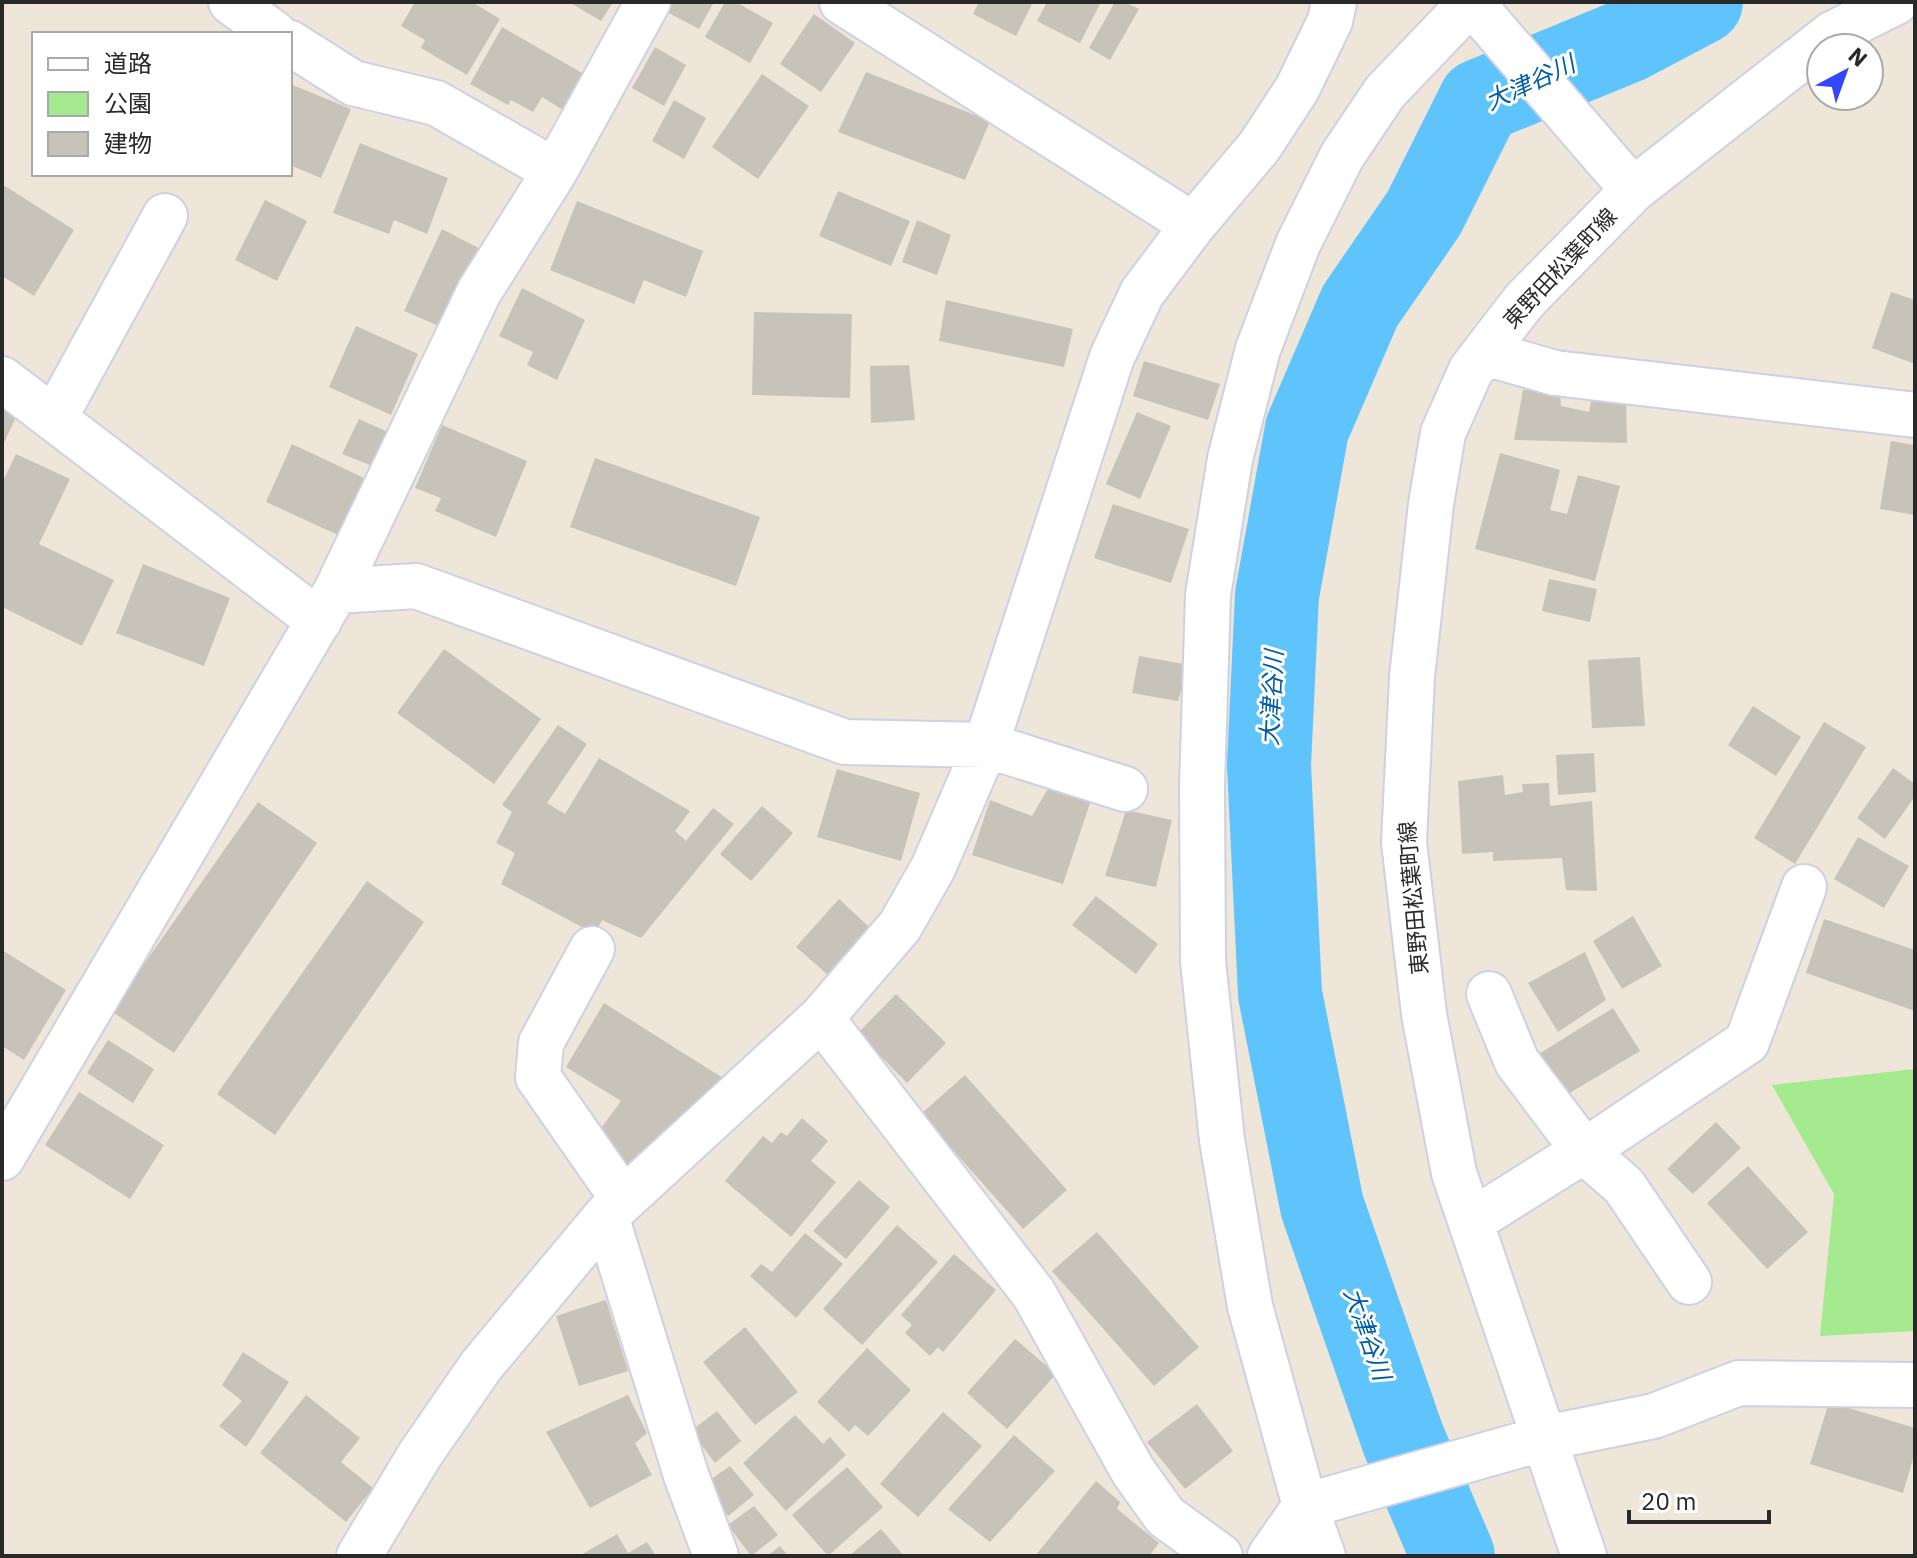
<svg xmlns="http://www.w3.org/2000/svg" width="1917" height="1558" font-family="'IBM Plex Sans','Noto Sans JP',sans-serif">
  <rect width="100%" height="100%" fill="#ede6d9"/>
  <!-- green -->
  <path fill="#a5ea8e" d="M1915,1069V1331L1820,1336L1834,1194L1772,1085Z"/>
  <g fill="none" stroke-linecap="round" stroke-linejoin="round">
    <!-- river -->
    <path stroke="#5fc3fc" stroke-width="84" d="M1453,1556L1403,1439L1322,1206L1280,994L1269,765L1277,595L1307,429L1360,306L1424,213L1480,101L1627,41L1701,2"/>
  </g>
  <!-- building -->
  <path fill="#c8c3b9" d="M415,2H472L500,19L467,75L421,48L425,40L401,26Z
    M569,2H613L601,21Z
    M673,2H714L699,29L667,12Z
    M725,2H736L773,23L750,63L705,37Z
    M979,2H1033L1016,36L973,14Z
    M1047,2H1101L1080,43L1037,21Z
    M1115,2H1125L1139,9L1110,60L1089,48Z
    M814,14L855,43L821,92L780,64Z
    M502,27L584,74L563,110L542,97L533,112L511,100L508,105L470,84Z
    M655,47L686,65L664,106L632,88Z
    M866,72L990,121L965,180L838,132Z
    M762,74L809,106L758,179L712,147Z
    M290,84L351,109L321,178L290,165Z
    M674,100L706,118L684,159L652,141Z
    M360,143L448,178L427,234L394,220L389,234L333,213Z
    M2,184L74,230L34,296L2,276Z
    M838,191L910,221L891,266L819,236Z
    M265,200L307,221L277,281L235,260Z
    M577,201L703,251L686,297L644,280L634,304L550,270Z
    M917,220L951,235L937,275L902,262Z
    M442,229L484,251L446,329L404,311Z
    M522,288L585,320L557,380L527,365L533,352L499,336Z
    M1891,292L1915,300V364L1872,348Z
    M946,300L1073,329L1064,367L939,341Z
    M754,312L852,314L850,398L752,395Z
    M356,326L418,354L391,415L329,387Z
    M1144,361L1220,384L1208,420L1133,396Z
    M909,365L915,420L871,423L870,366Z
    M1523,390L1560,391L1561,406L1589,412L1592,397L1626,401L1627,443L1514,440Z
    M2,410L16,417L2,447Z
    M1137,412L1171,426L1140,499L1106,484Z
    M359,419L390,433L375,467L342,454Z
    M442,425L527,461L496,537L435,511L441,498L415,488Z
    M1891,441L1915,445V515L1880,509Z
    M292,444L364,478L338,535L266,502Z
    M1500,453L1560,470L1550,510L1567,514L1578,475L1620,486L1595,581L1475,549Z
    M16,454L70,479L39,544L114,580L82,646L2,607V483Z
    M595,458L760,517L736,586L570,527Z
    M1113,504L1189,529L1171,583L1094,558Z
    M143,564L230,598L204,666L116,633Z
    M1549,579L1597,589L1590,622L1542,611Z
    M444,649L541,719L494,784L397,713Z
    M1139,656L1189,665L1178,701L1132,693Z
    M1640,657L1645,726L1592,728L1588,660Z
    M1753,706L1801,737L1776,776L1728,745Z
    M1824,722L1866,747L1795,864L1754,838Z
    M558,725L587,744L547,803L565,814L599,758L690,811L675,831L686,841L713,808L734,824L641,938L602,920L595,934L501,884L515,853L496,843L512,812L502,805Z
    M1594,753L1596,792L1558,795L1556,755Z
    M1893,768L1915,784V796L1885,839L1857,818Z
    M837,769L920,793L901,861L817,837Z
    M1503,775L1505,795L1523,792L1522,784L1549,783L1550,806L1592,801L1597,891L1566,890L1562,858L1493,861V852L1462,854L1458,781Z
    M1049,787L1091,800L1063,884L972,855L990,800L1032,816Z
    M258,802L317,843L174,1053L111,1011Z
    M762,806L793,833L751,881L720,854Z
    M1126,810L1172,820L1156,887L1105,876Z
    M1858,837L1909,866L1884,908L1834,879Z
    M367,881L424,922L275,1135L217,1094Z
    M1096,896L1158,944L1136,974L1072,925Z
    M839,899L869,927L827,974L796,947Z
    M1633,916L1662,966L1622,989L1593,941Z
    M1824,919L1915,950V1011L1806,973Z
    M2,950L66,990L24,1060L2,1046Z
    M1585,952L1606,1000L1558,1032L1528,983Z
    M896,994L946,1043L907,1083L858,1033Z
    M604,1003L726,1080L628,1164L593,1139L621,1101L566,1067Z
    M1613,1008L1640,1051L1563,1097L1537,1055Z
    M108,1040L154,1069L133,1103L87,1073Z
    M965,1075L1067,1190L1023,1229L921,1114Z
    M79,1092L164,1145L130,1199L45,1145Z
    M802,1118L828,1141L811,1161L836,1182L791,1237L725,1181L763,1136L772,1143L781,1132L787,1136Z
    M1716,1122L1741,1148L1693,1194L1667,1169Z
    M1748,1166L1808,1232L1767,1269L1707,1203Z
    M859,1180L890,1207L846,1259L813,1231Z
    M897,1225L938,1262L862,1345L823,1309Z
    M1097,1232L1199,1347L1154,1386L1052,1271Z
    M805,1233L843,1264L796,1318L750,1276L761,1264L772,1272Z
    M954,1254L996,1290L943,1352L938,1347L930,1356L905,1333L912,1325L901,1315Z
    M606,1300L628,1371L579,1386L556,1316Z
    M745,1327L798,1392L755,1425L703,1362Z
    M1015,1339L1056,1374L1007,1429L967,1393Z
    M867,1348L911,1390L868,1436L855,1425L849,1432L817,1402Z
    M243,1352L289,1382L246,1447L219,1426L242,1401L222,1385Z
    M306,1395L360,1438L341,1462L373,1488L346,1522L260,1453Z
    M628,1395L647,1433L635,1443L652,1475L590,1508L546,1432Z
    M1829,1402L1915,1428V1452L1903,1493L1810,1464Z
    M1197,1404L1233,1451L1185,1489L1147,1442Z
    M717,1411L741,1441L715,1463L691,1431Z
    M943,1412L982,1446L918,1517L880,1484Z
    M795,1415L823,1444L830,1437L846,1455L786,1511L743,1463Z
    M1014,1435L1055,1471L990,1542L948,1509Z
    M730,1466L754,1495L728,1516L704,1484Z
    M847,1467L883,1507L828,1556L792,1515Z
    M1096,1481L1120,1502L1117,1509L1159,1543L1149,1556H1035Z
    M754,1506L778,1535L751,1556L728,1525Z
    M881,1529L904,1556H849Z
    M617,1534L628,1553L647,1542L656,1556H579Z
    M780,1546L788,1556H767Z"/>
  <g fill="none" stroke-linecap="round" stroke-linejoin="round">
    <defs>
      <path id="minor" d="M231,2L275,34
        M842,2L1193,225
        M290,43L353,83L436,103L555,171
        M1485,353L1555,373L1915,415
        M2,379L319,621
        M54,419L165,216
        M336,591L416,586L845,742L986,745L1125,789
        M592,949L541,1043L538,1077L623,1199
        M1489,994L1517,1062L1584,1151L1624,1186L1689,1282
        M821,1018L1034,1294L1133,1471L1165,1516L1220,1556
        M2,1158L336,591L479,292L555,171L648,2
        M606,1216L686,1475L716,1556
        M1472,1221L1601,1140L1747,1042L1804,887
        M359,1556L419,1456L481,1366L606,1216L821,1018L900,926L933,868L986,745L1112,357L1142,293L1193,225L1259,147L1297,89L1330,21L1334,2
        M1270,1556L1305,1506L1545,1438L1654,1416L1739,1383L1915,1385
        M1323,1556L1305,1506L1250,1306L1222,1140L1203,961L1202,787L1208,595L1230,459L1258,349L1298,244L1342,156L1385,92L1471,2L1633,190
        M1584,1556L1454,1173L1424,1014L1404,842L1412,677L1431,504L1443,433L1471,370L1524,301L1633,190L1832,34L1896,2"/>
    </defs>
    <!-- minor casing -->
    <use href="#minor" stroke="#ced0e4" stroke-width="48"/>
    <!-- minor -->
    <use href="#minor" stroke="#fff" stroke-width="44"/>
  </g>
  <g text-anchor="middle" stroke-width="6" stroke-linejoin="round" paint-order="stroke">
    <!-- street labels -->
    <g font-size="22" fill="#292929" stroke="#fff">
      <text transform="translate(1560 268) rotate(-47)" y="8">東野田松葉町線</text>
      <text transform="translate(1413 898) rotate(-95)" y="8">東野田松葉町線</text>
    </g>
    <!-- water labels -->
    <g font-size="24" font-style="italic" fill="#005da6" stroke="#fff">
      <text transform="translate(1530 83) rotate(-25)" y="8">大津谷川</text>
      <text transform="translate(1272 698) rotate(-87)" y="8">大津谷川</text>
      <text transform="translate(1367 1334) rotate(71)" y="8">大津谷川</text>
    </g>
  </g>
  <!-- border -->
  <rect width="1917" height="1558" fill="none" stroke="#292929" stroke-width="8"/>
  <!-- legend -->
  <rect x="32" y="32" width="260" height="144" fill="#ffffff" stroke="#a9a9a9" stroke-width="2"/>
  <rect x="48" y="58" width="40" height="12" fill="#ffffff" stroke="#a9a9a9" stroke-width="2"/>
  <text x="104" y="72" font-size="24" fill="#292929">道路</text>
  <rect x="48" y="92" width="40" height="24" fill="#a5ea8e" stroke="#a9a9a9" stroke-width="2"/>
  <text x="104" y="112" font-size="24" fill="#292929">公園</text>
  <rect x="48" y="132" width="40" height="24" fill="#c8c3b9" stroke="#a9a9a9" stroke-width="2"/>
  <text x="104" y="152" font-size="24" fill="#292929">建物</text>
  <!-- north arrow -->
  <g transform="translate(1845 72) rotate(41)"><circle r="38" fill="#ffffff" stroke="#a9a9a9" stroke-width="2"/>
  <path d="M0-6L14 30L0 20L-14 30Z" fill="#3446ff"/>
  <text y="-12" font-size="22" font-weight="bold" text-anchor="middle" fill="#292929">N</text>
  </g>
  <!-- scale -->
  <path d="M1629 1510v12h140v-12" fill="none" stroke="#292929" stroke-width="4"/>
  <text x="1641" y="1510" font-size="24" fill="#292929" stroke="#ffffff" stroke-width="6" paint-order="stroke">20 m</text>
</svg>
